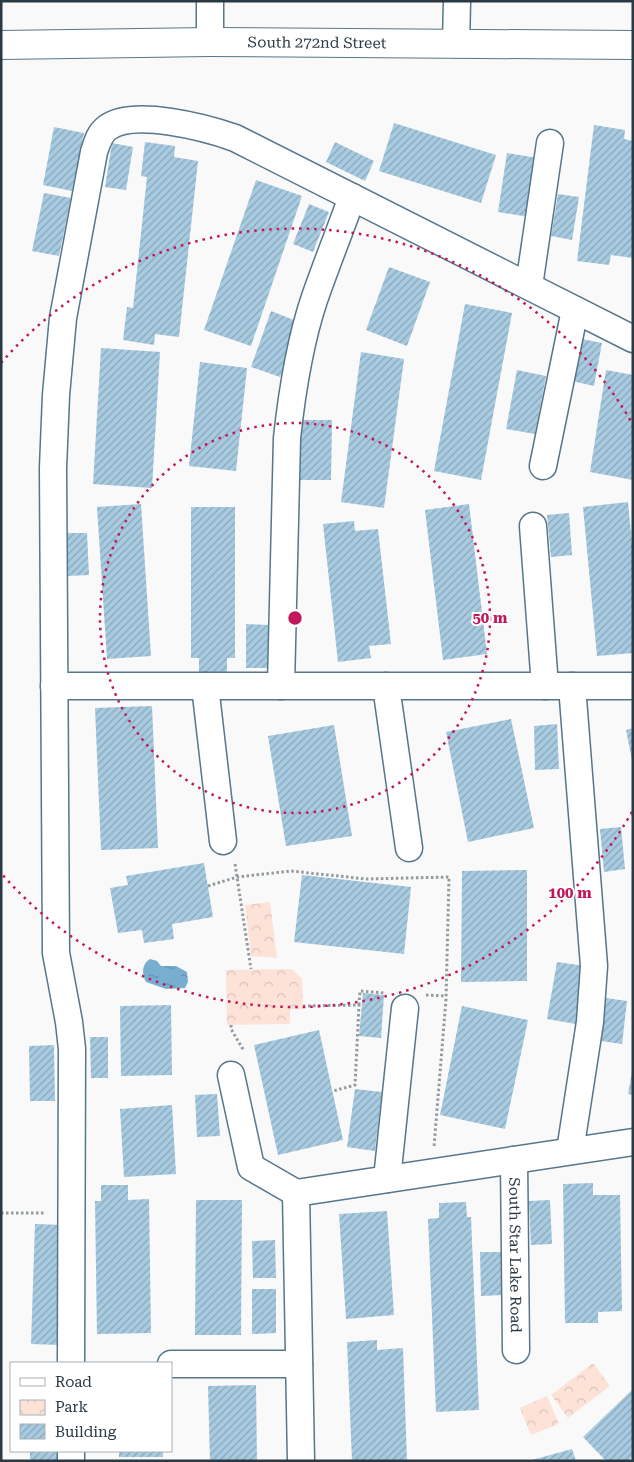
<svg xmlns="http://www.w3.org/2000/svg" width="634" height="1462" font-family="'Roboto Serif',serif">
  <defs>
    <pattern id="park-crowns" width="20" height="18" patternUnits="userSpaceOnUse" patternTransform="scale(1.25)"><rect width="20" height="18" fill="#fde2d8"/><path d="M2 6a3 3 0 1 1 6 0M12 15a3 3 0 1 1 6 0" fill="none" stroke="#d9c3bb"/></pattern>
    <pattern id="water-ripples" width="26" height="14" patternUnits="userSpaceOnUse" patternTransform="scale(1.25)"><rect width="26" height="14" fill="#78aed0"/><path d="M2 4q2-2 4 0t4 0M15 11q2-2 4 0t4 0" fill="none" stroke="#638faa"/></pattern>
    <pattern id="building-hatch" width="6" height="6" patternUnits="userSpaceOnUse" patternTransform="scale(1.25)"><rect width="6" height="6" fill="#a8cbe1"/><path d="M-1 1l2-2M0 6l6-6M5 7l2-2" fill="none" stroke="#89a6b8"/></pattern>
  </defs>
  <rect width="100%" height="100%" fill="#f9f9f9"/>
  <!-- park -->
  <path fill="url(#park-crowns)" d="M270,902L277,958L251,956L245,905Z
    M292,969L302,979L303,1009H290V1024L227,1025L226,970Z
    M593,1363L610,1386L568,1418L551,1395Z
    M547,1396L559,1424L531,1435L520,1408Z"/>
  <!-- water -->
  <path fill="url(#water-ripples)" d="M150,959L157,961L161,966H176L187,972L188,982L185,988L166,989L146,982C142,975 141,964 150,959Z"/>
  <!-- building -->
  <path fill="url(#building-hatch)" d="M394,123L496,155L481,203L379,171Z
    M594,125L625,130L624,139L633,141V258L611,255L609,265L577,261Z
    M54,127L84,133L72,191L43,185Z
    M145,142L175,146L174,157L198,161L179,337L155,334L154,345L123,340L127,307L133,308L147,177L141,176Z
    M335,142L374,161L365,181L326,162Z
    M112,143L133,147L126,190L105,187Z
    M507,153L538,158L529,217L498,212Z
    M256,180L302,196L251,346L204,330Z
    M44,193L71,198L59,256L32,251Z
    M558,194L579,197L572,240L551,236Z
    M309,204L329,212L313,252L293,244Z
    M389,267L430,282L407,346L366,330Z
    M465,304L512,313L481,480L434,471Z
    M271,311L299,322L280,377L251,367Z
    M582,339L602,343L594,386L572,381Z
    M101,348L160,352L152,488L93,484Z
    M361,352L404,359L384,508L341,502Z
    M200,362L247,368L236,471L189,466Z
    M517,370L546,376L535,434L506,429Z
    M606,370L633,375V480L590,472Z
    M299,420H332L331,480H299Z
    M628,502L633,555V653L597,656L583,507Z
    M141,504L151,656L107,659L97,507Z
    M469,504L487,654L443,660L425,510Z
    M191,507H235V658H227V674H199V658H191Z
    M569,513L572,555L551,557L547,515Z
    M354,521L355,531L378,529L391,644L369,646L371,658L338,662L323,524Z
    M65,533H87L89,575L67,576Z
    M246,624L268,625V668H246Z
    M152,706L158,848L101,850L95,708Z
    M511,719L534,828L468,842L446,732Z
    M557,724L559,769L535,770L534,726Z
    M334,725L352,836L286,846L268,736Z
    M633,728V759L632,760L626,730Z
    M621,827L625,869L604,872L600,829Z
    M204,863L213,917L172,924L174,939L144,943L142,930L118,933L110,888L128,885L126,876Z
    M527,870V981L461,982L462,871Z
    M302,875L411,887L404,954L294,942Z
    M557,962L585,966L576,1024L547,1019Z
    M363,993L384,995L381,1038L359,1036Z
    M606,998L627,1001L622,1044L601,1041Z
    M171,1005L172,1075L121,1076L120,1006Z
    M462,1006L528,1020L505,1129L440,1115Z
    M319,1030L343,1140L278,1155L254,1045Z
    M90,1037H108V1078H91Z
    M54,1045L55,1101H30L29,1046Z
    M632,1072H633V1095L628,1094Z
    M355,1089L382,1092L375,1151L347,1147Z
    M217,1094L220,1136L197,1137L195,1095Z
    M172,1105L176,1174L124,1177L120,1109Z
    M593,1183V1195H620L622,1311L598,1312V1323H565L563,1184Z
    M101,1185H128V1200L149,1199L151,1333L97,1334L95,1201H101Z
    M196,1200H242L241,1335H195Z
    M550,1200L552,1244L531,1245L529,1201Z
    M466,1202L467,1217H471L479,1410L436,1412L428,1219L439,1218V1203Z
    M387,1211L394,1315L346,1319L339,1214Z
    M35,1224L63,1225L59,1345L31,1344Z
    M275,1240L276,1278H253L252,1241Z
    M480,1252H502L503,1295L481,1296Z
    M252,1289H276V1333L252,1334Z
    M377,1340V1350L403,1348L407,1461H352L347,1342Z
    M256,1385L257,1461H210L208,1386Z
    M633,1389V1456L628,1461H606L583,1437Z
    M572,1449L576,1461H532V1460Z
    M30,1451H60L61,1461H30Z
    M119,1451H163V1457H119Z"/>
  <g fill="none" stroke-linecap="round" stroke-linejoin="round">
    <defs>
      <g id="street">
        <path d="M210,42V1"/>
        <path d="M456,44L457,1"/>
        <path d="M529,286L550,143"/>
        <path d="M543,466L575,310"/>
        <path d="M533,526L545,686"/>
        <path d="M54,686H633"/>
        <path d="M205,686L223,841"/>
        <path d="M281,686L287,438C292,392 299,345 314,300C326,265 340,231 352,197"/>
        <path d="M386,686L409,848"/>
        <path d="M231,1075L251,1167L296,1193"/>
        <path d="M570,1151L590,1022L594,966L572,686"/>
        <path id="s1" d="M514,1160L516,1350"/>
        <path d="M387,1179L405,1008"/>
        <path d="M71,1363L72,1049L69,1022L56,953L53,468L56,395L63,318L94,152C97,143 99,134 107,128C133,108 207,128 235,138L633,339"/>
        <path d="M171,1364H299"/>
        <path d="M71,1461V1451"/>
        <path d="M301,1461L296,1193L633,1142"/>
      </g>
      <g id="secondary">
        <path id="s2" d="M1,45L210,42L633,45"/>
      </g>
    </defs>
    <!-- street casing -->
    <use href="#street" stroke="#56768a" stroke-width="29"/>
    <!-- secondary casing -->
    <use href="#secondary" stroke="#56768a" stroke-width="30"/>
    <!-- path -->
    <path stroke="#949b9f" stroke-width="3" stroke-dasharray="2.5 2.5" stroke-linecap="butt" d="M235,864L251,969
      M208,886L237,877L291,871L366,879L449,877L446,999L434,1147
      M426,995L446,996
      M359,1005L360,991L385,993
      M303,1006L359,1005L355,1085L333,1091
      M231,1025V1029L244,1051
      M1,1213H46"/>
    <!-- street -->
    <use href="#street" stroke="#fff" stroke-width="26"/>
    <!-- secondary -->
    <use href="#secondary" stroke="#fff" stroke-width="28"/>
  </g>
  <!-- distance rings -->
  <g fill="none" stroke="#c2185b" stroke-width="2.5" stroke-dasharray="2.5 5">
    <circle cx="295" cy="618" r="195"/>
    <path d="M632 812A389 389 0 0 1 1 873M1 363A389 389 0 0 1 632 423"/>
  </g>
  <g text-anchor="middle" stroke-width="4" stroke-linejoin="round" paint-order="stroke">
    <!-- street labels -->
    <g font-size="15" fill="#2b3942" stroke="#fff">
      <text dy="5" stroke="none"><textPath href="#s2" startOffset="316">South 272nd Street</textPath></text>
      <text dy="5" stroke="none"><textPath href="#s1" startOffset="95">South Star Lake Road</textPath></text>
    </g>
  </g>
  <circle cx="295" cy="618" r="8" fill="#c2185b" stroke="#fff" stroke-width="2.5"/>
  <g font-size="15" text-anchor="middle" font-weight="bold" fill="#c2185b" stroke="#fff" stroke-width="4" stroke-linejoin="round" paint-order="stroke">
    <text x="490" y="623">50 m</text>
    <text x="570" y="898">100 m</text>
  </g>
  <!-- border -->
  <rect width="634" height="1462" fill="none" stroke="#2b3942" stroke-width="5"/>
  <!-- legend -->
  <rect x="10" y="1362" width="162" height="90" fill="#ffffff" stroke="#aab0b3"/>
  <rect x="20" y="1378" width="25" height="8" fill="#ffffff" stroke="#aab0b3"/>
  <text x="55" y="1387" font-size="15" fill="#2b3942">Road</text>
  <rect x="20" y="1400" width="25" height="15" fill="url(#park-crowns)" stroke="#aab0b3"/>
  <text x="55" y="1412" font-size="15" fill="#2b3942">Park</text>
  <rect x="20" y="1424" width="25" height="15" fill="url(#building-hatch)" stroke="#aab0b3"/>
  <text x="55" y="1437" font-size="15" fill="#2b3942">Building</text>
</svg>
